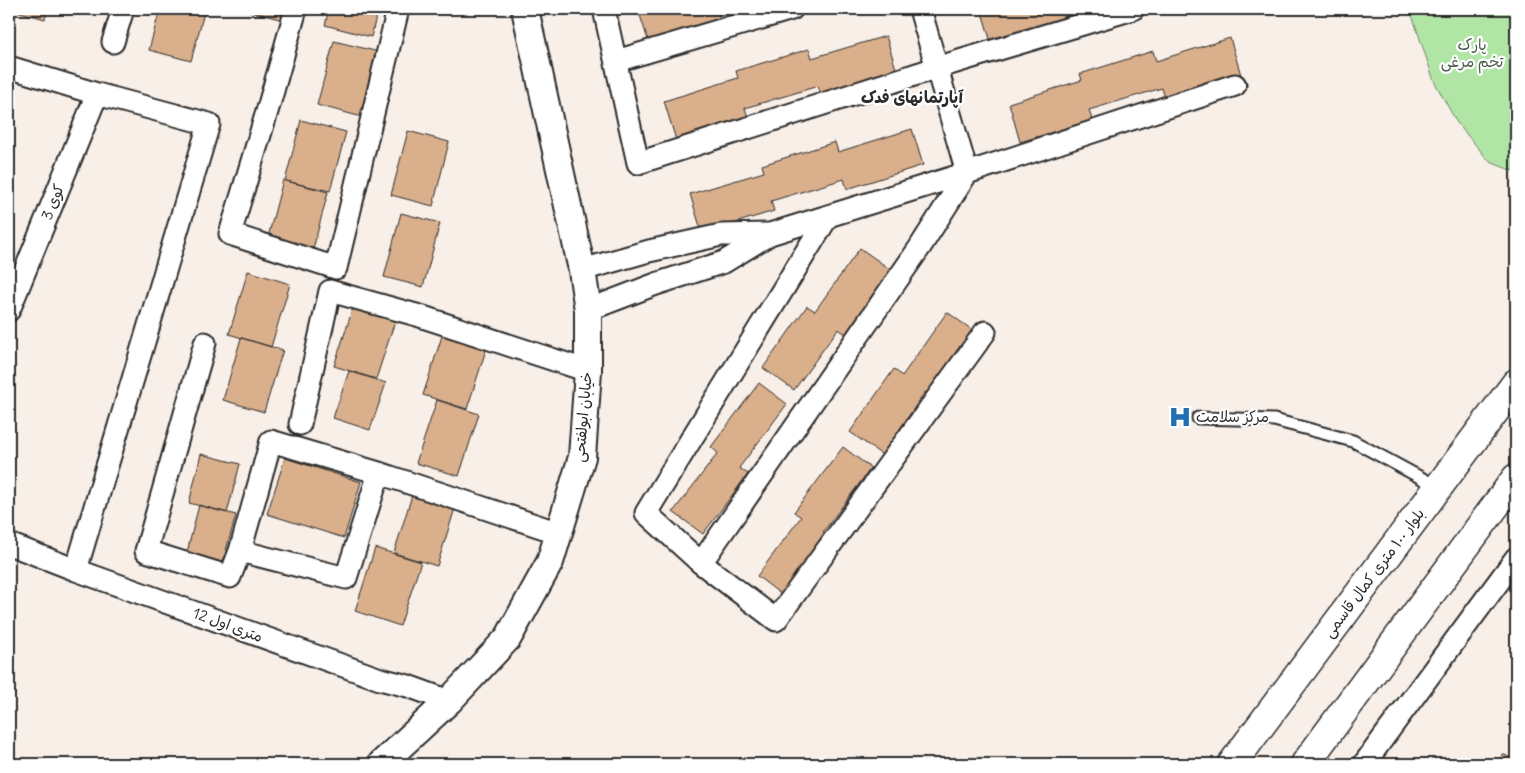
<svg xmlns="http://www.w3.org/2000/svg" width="1525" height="773" font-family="Delius,'Playpen Sans Arabic',sans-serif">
  <rect width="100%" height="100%" fill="#f8efe8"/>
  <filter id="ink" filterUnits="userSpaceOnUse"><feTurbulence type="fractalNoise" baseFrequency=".02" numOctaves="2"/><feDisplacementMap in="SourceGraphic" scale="10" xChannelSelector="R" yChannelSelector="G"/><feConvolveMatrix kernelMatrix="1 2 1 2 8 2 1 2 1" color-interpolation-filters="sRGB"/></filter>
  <g filter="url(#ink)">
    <!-- green -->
    <path fill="#b1e5a6" stroke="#6e8868" d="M1410,9H1516V172L1490,162L1457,123L1434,81Z"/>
    <!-- building -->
    <path fill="#daaf8b" stroke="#2b2b2b" d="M9,9H48L45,19Z
      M160,9H205L191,61L149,50Z
      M245,9H286L283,20L245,10Z
      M329,9H378L371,37L325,25Z
      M638,9H717L720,18L648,40Z
      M981,9H1087L1062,17L1064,26L993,49Z
      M886,36L897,72L821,96L818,86L745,108L748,118L676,140L664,101L738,78L736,71L809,49L812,58Z
      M1230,38L1241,75L1165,98L1162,88L1089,110L1092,120L1020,142L1009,103L1082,80L1080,74L1153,51L1156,61Z
      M334,41L379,52L362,117L317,105Z
      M301,120L346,132L330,191L285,181Z
      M912,129L923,165L847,189L844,179L771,201L774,211L702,233L690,194L764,172L762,165L835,142L838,152Z
      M408,131L449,142L433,206L391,195Z
      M283,180L328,192L312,253L267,241Z
      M401,213L440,223L423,287L384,277Z
      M860,248L891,270L846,334L838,329L794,390L763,368L807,306L815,311Z
      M248,271L290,284L271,347L229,334Z
      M353,308L395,321L376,379L334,366Z
      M947,312L978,334L933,398L925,392L882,455L850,432L894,369L902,376Z
      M443,333L487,347L467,409L423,395Z
      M241,338L283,350L264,412L223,400Z
      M349,371L386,383L370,430L333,418Z
      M759,383L787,404L739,468L748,474L703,534L673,512L718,453L711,447Z
      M437,400L479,414L459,476L416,463Z
      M843,447L871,468L823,532L832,539L787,599L757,576L801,517L794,512Z
      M201,454L240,464L227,513L189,503Z
      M285,458L361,482L344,538L267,514Z
      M413,492L456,505L437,566L394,553Z
      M199,505L236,515L222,565L186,556Z
      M375,548L421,562L400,626L355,611Z
      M1503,754L1516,761V764H1498Z"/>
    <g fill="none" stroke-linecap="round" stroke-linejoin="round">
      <defs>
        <path id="service" d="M1198,418L1274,420L1353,441L1438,487"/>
        <path id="minor" d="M296,9L269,105L230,234L336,268L398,9
          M604,9L638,163L936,68L1133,9
          M920,9L967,173L920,247L701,563L776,620L985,332
          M113,42L123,9
          M616,61L792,9
          M9,67L97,94L209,124L76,570
          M582,270L649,251L721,235L768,234
          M9,310L97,94
          M588,310L656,284L724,262L770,234L967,173L1235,85
          M205,343L146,551L230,577L240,551
          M300,424L330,291L420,316L588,371
          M379,473L346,578L240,551L271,441L379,473L559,533
          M9,544L76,570L380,679L408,686L449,701
          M701,563L646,513L828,216
          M1364,764L1516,558"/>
        <path id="tertiary" d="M381,764L449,701L508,638L550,562L582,457L588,371V310L582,270L525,9"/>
        <path id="secondary" d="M1232,764L1516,383
          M1305,764L1516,478"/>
      </defs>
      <!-- service casing -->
      <use href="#service" stroke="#2b2b2b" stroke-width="15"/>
      <!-- minor casing -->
      <use href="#minor" stroke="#2b2b2b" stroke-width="25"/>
      <!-- tertiary casing -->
      <use href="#tertiary" stroke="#2b2b2b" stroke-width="30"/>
      <!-- secondary casing -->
      <use href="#secondary" stroke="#2b2b2b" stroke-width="31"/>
      <!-- service -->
      <use href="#service" stroke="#fff" stroke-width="11"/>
      <!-- minor -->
      <use href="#minor" stroke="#fff" stroke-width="21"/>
      <!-- tertiary -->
      <use href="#tertiary" stroke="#fff" stroke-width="26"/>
      <!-- secondary -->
      <use href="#secondary" stroke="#fff" stroke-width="28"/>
    </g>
  </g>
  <!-- icons -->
  <defs>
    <symbol id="hospital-bare" viewBox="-9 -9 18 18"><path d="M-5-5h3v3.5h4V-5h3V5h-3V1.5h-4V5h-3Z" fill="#1f6fb2" stroke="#fff" stroke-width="2.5" paint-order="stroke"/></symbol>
  </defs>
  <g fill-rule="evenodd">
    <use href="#hospital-bare" x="1164" y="401" width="32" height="32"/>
  </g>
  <g text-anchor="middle" stroke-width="4.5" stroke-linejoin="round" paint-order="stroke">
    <!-- park labels -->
    <g font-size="15" fill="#4c5a4a" stroke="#fff">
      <text x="1472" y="50">پارک<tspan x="1472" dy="17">تخم مرغی</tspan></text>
    </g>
    <!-- street labels -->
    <g font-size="15" fill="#2b2b2b" stroke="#fff">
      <text transform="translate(53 202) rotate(-68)" y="5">کوی 3</text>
      <text transform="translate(583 417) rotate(-85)" y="5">خیابان ابولفتحی</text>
      <text transform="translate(1374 573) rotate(-53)" y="5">بلوار ۱۰۰ متری کمال قاسمی</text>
      <text transform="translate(228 625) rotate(20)" y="5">12 متری اول</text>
    </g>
    <!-- poi labels -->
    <g font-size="15" fill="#2b2b2b" stroke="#fff" text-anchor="start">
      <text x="1196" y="422">مرکز سلامت</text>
    </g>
    <!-- neighbourhood labels -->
    <g font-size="16" font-weight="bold" fill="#2b2b2b" stroke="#fff">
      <text x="912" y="103">آپارتمانهای فدک</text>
    </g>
  </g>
  <!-- margin -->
  <rect width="1525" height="773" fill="none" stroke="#fff" stroke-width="30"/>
  <rect x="15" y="15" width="1495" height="743" fill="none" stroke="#2b2b2b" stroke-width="2" filter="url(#ink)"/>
</svg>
